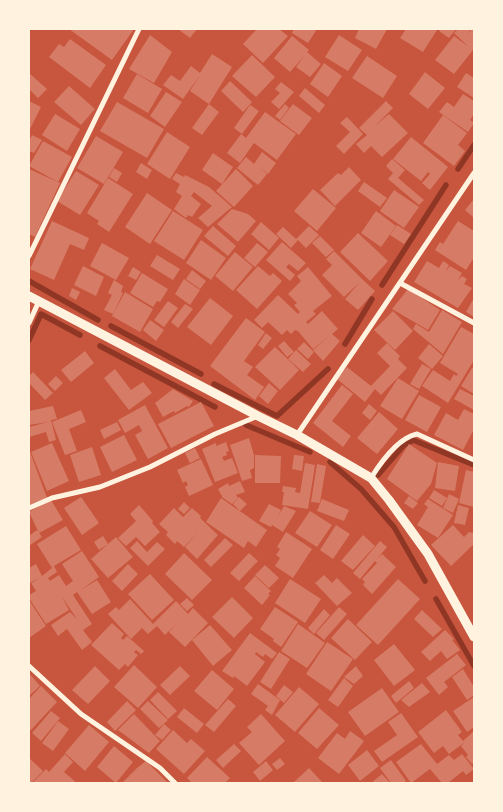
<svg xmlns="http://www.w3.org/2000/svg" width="503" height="812" font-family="Barlow,sans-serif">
  <rect width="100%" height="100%" fill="#c8553d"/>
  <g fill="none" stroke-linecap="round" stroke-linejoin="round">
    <!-- stream -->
    <path stroke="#8f3625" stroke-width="5.5" d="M458,169L474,145
      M29,281L98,320
      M382,285L446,185
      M111,326L201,374
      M29,340L41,314L80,335
      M345,344L372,299
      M100,346L215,407
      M214,384L277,416L328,369
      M246,425L310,452
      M330,462L361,489L394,527L425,581
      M378,475L404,445L413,440L474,465
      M436,599L474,666"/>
  </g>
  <!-- building -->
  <path fill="#d67c66" d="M69,29H134L112,60Z
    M178,29H197L190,38Z
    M257,29H279L288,36L263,63L243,44Z
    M294,29H317L308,43L292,33Z
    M359,29H387L376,49L355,38Z
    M406,29H435L437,30L423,52L400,38Z
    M441,29H456L449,38L439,31Z
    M458,29H471L467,34L472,29H474V48L472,50L454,33Z
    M150,35L172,52L154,83L129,69Z
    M339,35L362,50L348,71L325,57Z
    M292,36L309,50L307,52L321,64L310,77L296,67L305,55L290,72L274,58Z
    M454,36L473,50L454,74L435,60Z
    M70,39L106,65L90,88L49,57L59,44L64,47Z
    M212,54L232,67L209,104L190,91L200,75L183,99L163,85L171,75L180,81L191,66L200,73Z
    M252,55L275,77L256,97L232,76Z
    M367,56L397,76L383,98L352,78Z
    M324,63L342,76L328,97L310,84Z
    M425,72L445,88L428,109L409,94Z
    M29,73L47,89L38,98L29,89Z
    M466,73L474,78V98L457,87Z
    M137,74L162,89L148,113L123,98Z
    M230,81L252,102L243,112L221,91Z
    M281,82L294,92L279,109L271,102L280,93L275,89Z
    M69,86L95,109L81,125L54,102Z
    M305,88L325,105L319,113L299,96Z
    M166,92L182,102L165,127L150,116Z
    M463,94L474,101V114L470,120L474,123L468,132L439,112L447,102L454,107Z
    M29,101L41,107L29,131Z
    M386,101L393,108L374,127L389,114L408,133L382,157L371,146L364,153L356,144L367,135L359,128Z
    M117,102L164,129L147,158L100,131Z
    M209,104L219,112L202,135L192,128Z
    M285,104L289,108L280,120L275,116Z
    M293,104L312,118L299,135L280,121Z
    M250,105L259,111L242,134L234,128Z
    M265,112L296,134L277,160L254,143L240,163L227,153L241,134L246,138Z
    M55,114L80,129L67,151L42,135Z
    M443,115L467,133L458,145L465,151L454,166L423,143Z
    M347,117L363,134L344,154L336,146L350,132L340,123Z
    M167,132L190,147L170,179L147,164Z
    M32,135L42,140L34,153L29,151V141Z
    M96,136L123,152L104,184L77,168Z
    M411,137L448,167L430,190L422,183L430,174L428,172L421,181L393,159Z
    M43,141L72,157L58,182L29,166Z
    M262,152L276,163L268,174L259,167L267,174L258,185L237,168L246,157L254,164Z
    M213,153L233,167L222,184L202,170Z
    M392,159L405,170L398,178L424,200L419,205L388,179L393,173L386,166Z
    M141,163L152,170L147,179L136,172Z
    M349,167L361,180L335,206L320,190L338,173L341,175Z
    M114,168L122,173L117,182L109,177Z
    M29,169L60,183L35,237L29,234Z
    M236,169L253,186L234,207L216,191Z
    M76,171L99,185L80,215L57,201Z
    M176,173L184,177L185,175L209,187L232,207L208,227L198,218L212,206L194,192L191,196L201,204L192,217L188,215L186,218L174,209L182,196L176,192L180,184L172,179Z
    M108,178L133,194L109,232L97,224L99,221L87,213Z
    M364,182L387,198L380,207L358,191Z
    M313,189L336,208L317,231L294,211Z
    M394,190L419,207L404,228L380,211Z
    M147,193L172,210L150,244L125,227Z
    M474,199V215L473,217L465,210Z
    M232,209L248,214L256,221L238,242L217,224Z
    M173,211L203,230L184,260L154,241Z
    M376,211L396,226L381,247L361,233Z
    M52,221L89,238L84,250L70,244L54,280L30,269Z
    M458,221L474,231V260L473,259L466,270L435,250L440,242L443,244Z
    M261,222L279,238L269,250L251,234Z
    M397,225L411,234L404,244L390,235Z
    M213,226L236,246L228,256L204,236Z
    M309,226L319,235L306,248L298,240L291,248L276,234L283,227L296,239Z
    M358,233L388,261L370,281L340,252Z
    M320,236L334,250L326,257L312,243Z
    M201,240L226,258L211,280L186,263Z
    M282,242L306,263L298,271L289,264L286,267L295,275L290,281L266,260Z
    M102,243L129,258L116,280L90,266Z
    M257,243L268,252L255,267L244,258Z
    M334,251L362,279L375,291L358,310L345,299L360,282L344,297L322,275L332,265L326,259Z
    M235,252L253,267L233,291L215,276Z
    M157,255L180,269L173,280L150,266Z
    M427,261L439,268L443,261L449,265L445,272L450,266L462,273L458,280L462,276L467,279L464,284L472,288L458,308L414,282Z
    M83,266L104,277L96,296L74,285Z
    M258,266L270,276L273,273L282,281L257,309L236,290Z
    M133,267L141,272L136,280L128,276Z
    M308,267L332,296L313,311L316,314L306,322L308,324L322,311L338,329L332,334L340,341L323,361L313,350L330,335L313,349L298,331L295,330L291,334L287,330L282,335L268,322L262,328L254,320L278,295L298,314L300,312L294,305L297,303L288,294L301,281L297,276Z
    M192,270L206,281L200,289L186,279Z
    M142,273L168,289L160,302L157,301L153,307L130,293Z
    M184,279L200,290L190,305L175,294Z
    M114,280L123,286L121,292L123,293L113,314L104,310L112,295L108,293Z
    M72,288L80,292L76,300L69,296Z
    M408,289L440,310L428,330L392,309Z
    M125,292L153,309L140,332L112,316Z
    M210,298L233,316L211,345L187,327Z
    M474,298V317L466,312Z
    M168,301L178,308L164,327L154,320Z
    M185,304L193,309L178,328L171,322Z
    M442,310L462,322L443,354L413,329L416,324L429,332Z
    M393,311L413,331L395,350L374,330Z
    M246,318L265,332L244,361L253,367L247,375L264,387L255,400L210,366Z
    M150,320L164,330L156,341L143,330Z
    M461,327L474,334V360L448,403L422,386L433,370L450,381L454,374L456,376L458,374L440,363Z
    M266,333L272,338L263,349L258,345Z
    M284,341L294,352L287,357L278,346Z
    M304,342L314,352L308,359L297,349Z
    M387,343L400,356L398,359L407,368L381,395L375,389L365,402L337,379L347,367L371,386L390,366L377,353Z
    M429,344L443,356L432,369L418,358Z
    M275,347L299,370L280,390L255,367Z
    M296,350L311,364L303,372L288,359Z
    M85,351L94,363L71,382L61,370Z
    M422,364L431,369L419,389L410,384Z
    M472,368L474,369V394L461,386Z
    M115,369L131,390L143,382L152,393L129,410L104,378Z
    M33,372L53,393L45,400L29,383V376Z
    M56,376L63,383L55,391L48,384Z
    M398,378L419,391L402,419L380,406Z
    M269,383L278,391L268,404L259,396Z
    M342,385L353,394L332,421L351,436L343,447L313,423Z
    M173,389L193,401L189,407L187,406L175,413L174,411L163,417L155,403Z
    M460,389L474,396V410L454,399Z
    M419,395L441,407L427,432L405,420Z
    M201,402L214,426L171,448L158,424Z
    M369,404L377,411L370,420L362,413Z
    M145,405L168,448L148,459L135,435L142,431L139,425L125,433L118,420Z
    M53,406L57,419L51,420L56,440L49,442L46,432L29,437V427L48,422L29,425V411Z
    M464,409L474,414V429L463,450L434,435L446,413L458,420Z
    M81,410L86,422L69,429L77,451L65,455L52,422Z
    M379,412L398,429L377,454L357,438Z
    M117,422L121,430L104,439L100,430Z
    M124,435L137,460L112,472L100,447Z
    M249,438L254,455V468L250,470L252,478L242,481L230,445Z
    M226,442L229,451L226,452L227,455L222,457L224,461L232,458L238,473L215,482L202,449L216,443V446Z
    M52,443L69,481L47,491L31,452Z
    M409,444L437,463L431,484L417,501L387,479Z
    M92,447L101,475L79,482L70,455Z
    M195,448L200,458L190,463L185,453Z
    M29,449L47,498L29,505Z
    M255,455L281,456L280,483H255Z
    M294,455L304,456L302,471L292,469Z
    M201,459L213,485L189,496L185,487L188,485L186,481L183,483L177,470Z
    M438,462L459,466L455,491L435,488Z
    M305,463L315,465L308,509L282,505L284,492H282L283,486L296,488L295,492L300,493Z
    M317,464L326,466L320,503L311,502Z
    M466,470L474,472V507L459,503Z
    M240,481L245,492L236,495L238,498L232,504L223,498L218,489L228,483L229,486Z
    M434,490L447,498L442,506L429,498Z
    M449,494L459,499L453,513L443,508Z
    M409,496L418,503L413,509L404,503Z
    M81,497L99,523L82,535L64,508Z
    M239,497L247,504L240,511L233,504Z
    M221,498L267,530L256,547L248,541L244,548L206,522Z
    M322,499L349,510L344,521L317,511Z
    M428,499L453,515L438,538L417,525L428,507L424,504Z
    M51,500L63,520L39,533L29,512Z
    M184,502L190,508L184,514L178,509Z
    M269,504L281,510L277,518L284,506L296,511L283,532L272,525L271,527L259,521Z
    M139,505L153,521L152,523L160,532L145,546L136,537L126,546L118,538L136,521L130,514Z
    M458,505L469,508L465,525L454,523Z
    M174,508L183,517L192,508L201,516L200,518L218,535L197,559L185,547L198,532L184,547L177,541L175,544L166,535L168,532L159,524Z
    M310,511L332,525L317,547L295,533Z
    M336,525L350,534L333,559L320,550Z
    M453,525L464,537L469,532L474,533V544L451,566L431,545Z
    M66,526L81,550L54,566L57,572L48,578L50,581L59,575L66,586L73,581L62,564L82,551L99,577L79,591L97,580L111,602L92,614L77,592L73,595L92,624L83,630L92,642L82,650L67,629L58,636L51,625L70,612L77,619L62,597L69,610L46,624L29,598V595L36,591L31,583L40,578L29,583V568L36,564L42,576L52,568L37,544Z
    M37,530L42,537L30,545L29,536Z
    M286,532L312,549L293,578L275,566L280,558L276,555L280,549L277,547Z
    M363,535L375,546L353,570L341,561Z
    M103,536L108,544L99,550L94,542Z
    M116,537L133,557L108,578L91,559Z
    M225,538L233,545L211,567L204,560Z
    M137,541L147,552L157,542L165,549L148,566L130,548Z
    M380,541L387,547L376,560L382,554L396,567L372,594L363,585L365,582L362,579L377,563L375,561L360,579L353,573Z
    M184,553L212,580L192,600L165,574Z
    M249,553L258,561L239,581L230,573Z
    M128,564L138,574L122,591L112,581Z
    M265,565L279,578L269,588L255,575Z
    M150,574L174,600L152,620L128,594Z
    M324,575L332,583L337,578L352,593L337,606L315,583Z
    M255,576L271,591L268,594L270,595L262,605L244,588Z
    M290,579L321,599L305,623L275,603Z
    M398,579L420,599L378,645L356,625Z
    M232,597L253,618L234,638L212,617Z
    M187,598L194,605L187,611L180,604Z
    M130,599L153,624L176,601L188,614L193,608L208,623L185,647L169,632L176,624L165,635L157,626L148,634L142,628L131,639L108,614L116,607L119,610Z
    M29,600L46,626L29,638Z
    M275,607L298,622L281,647L273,641L274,639L260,629Z
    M339,607L347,614L324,640L316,633Z
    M324,609L330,615L314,634L308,628Z
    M422,610L442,629L433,637L414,619Z
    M348,619L372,642L355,660L331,638Z
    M112,623L124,634L121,638L123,640L127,636L144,651L141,654L136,650L134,652L138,655L128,667L125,664L119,670L91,645Z
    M298,624L325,643L307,668L281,651Z
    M210,625L232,650L213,666L192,640Z
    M445,630L454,639L452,640L460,650L447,659L441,651L430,661L421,652Z
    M250,633L277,653L272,659L265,654L263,657L256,652L255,654L265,662L247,686L234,676L233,678L222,671Z
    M327,642L353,659L331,691L306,674Z
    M394,644L415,670L394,686L374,660Z
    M279,652L290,659L271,689L260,682Z
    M457,654L466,665L444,682L448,687L439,695L426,678Z
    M134,665L157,687L138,708L114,687Z
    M95,666L110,681L88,704L72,690Z
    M180,666L190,676L170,695L160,685Z
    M356,666L363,676L354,684L344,677Z
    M463,669L474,687V695L467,700L452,677Z
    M212,670L234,689L217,710L194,691Z
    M29,673L40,686L29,696Z
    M344,678L353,686L338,707L328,700Z
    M409,681L414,688L396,703L391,696Z
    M422,683L430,692L409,707L401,700Z
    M258,684L280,700L272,715L265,710L268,706L251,694Z
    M284,685L293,692L284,703L276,696Z
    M41,686L57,702L29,732V699Z
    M299,687L319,704L295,732L275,715Z
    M382,688L399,712L365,736L348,712Z
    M158,692L177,711L168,719L150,700Z
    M474,697V727L467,732L453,711Z
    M228,699L236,706L214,732L205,725Z
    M127,701L136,710L115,731L107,722Z
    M148,701L168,720L159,728L140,709Z
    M184,708L204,724L197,733L177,717Z
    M319,708L339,725L317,749L298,733Z
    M446,710L462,732L458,735L463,741L474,731V762L472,764L466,757L468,755L461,746L465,742L449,754L443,746L434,753L418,732Z
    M51,711L60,718L41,741L32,733Z
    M401,713L418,737L382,762L374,751L397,735L388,722Z
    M134,714L160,741L149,753L118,730Z
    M261,714L285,741L259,765L239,743L252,732L247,727Z
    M58,721L69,729L53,751L42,743Z
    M164,724L171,730L162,740L155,735Z
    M89,725L109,742L85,771L65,753Z
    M173,730L187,743L191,739L205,751L184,774L156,749Z
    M350,731L364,741L339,774L318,758L337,733L345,739Z
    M234,744L241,751L223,768L216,760Z
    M421,744L437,764L449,755L454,760L462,754L474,769L466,775L463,771L448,783H442L430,769L411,783L396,762Z
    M114,746L133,762L116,783L97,767Z
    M367,750L379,766L360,781L348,765Z
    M65,754L73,762L64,772L77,783H32L46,769L49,772Z
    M207,757L230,778L225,783H192L187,778Z
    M29,758L43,771L31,783H29Z
    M280,758L285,764L277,770L272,764Z
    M391,760L406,781L403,783H391L380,768Z
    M146,761L168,783H122L137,768Z
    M266,761L273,770L260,781L253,772Z
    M309,768L323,783H293Z
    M382,774L390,783H371Z"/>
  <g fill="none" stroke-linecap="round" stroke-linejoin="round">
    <!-- minor -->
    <path stroke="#fff3e0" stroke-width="5" d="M29,256L139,29
      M400,283L474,323
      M29,323L39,301
      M297,435L474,173
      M371,478C381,462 398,438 417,434L474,460
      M29,508L52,498L100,487L150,467L215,434L258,416
      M29,666L81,714L160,768L175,783"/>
    <!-- tertiary -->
    <path stroke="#fff3e0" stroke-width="9" d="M29,296L258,416L297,435L371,478L389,500L428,554L474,637"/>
  </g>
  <!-- border -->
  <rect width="503" height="812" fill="none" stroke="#fff3e0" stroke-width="60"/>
</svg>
